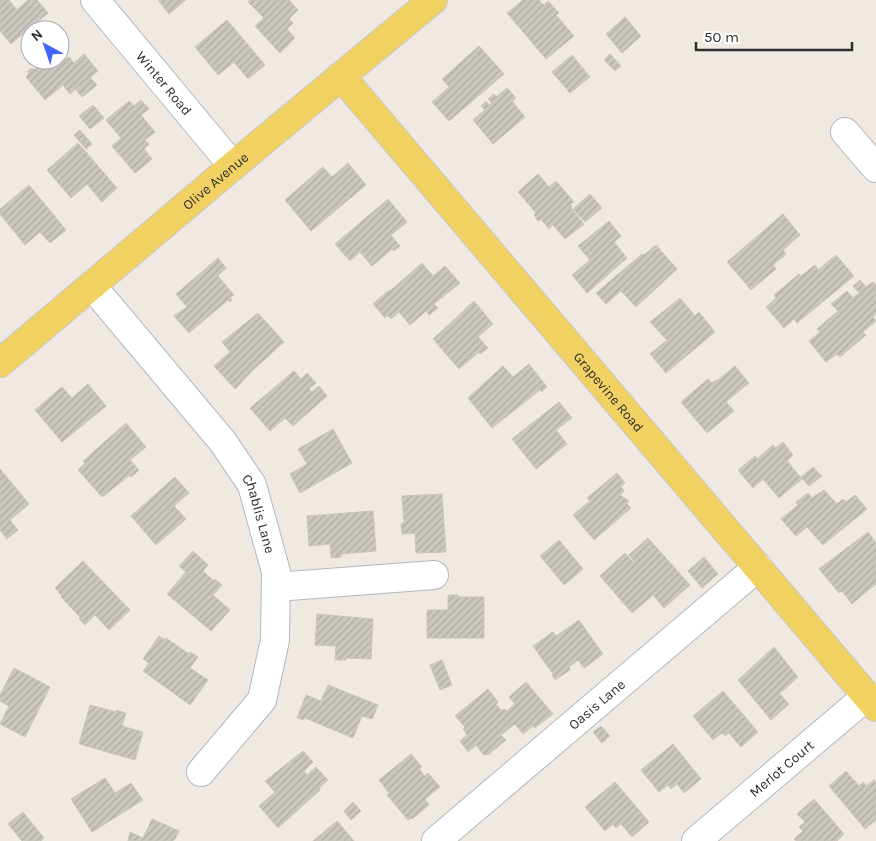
<svg xmlns="http://www.w3.org/2000/svg" width="876" height="841" font-family="Karla,sans-serif">
  <defs>
    <pattern id="building-hatch" width="6" height="6" patternUnits="userSpaceOnUse" patternTransform="scale(1.25)"><rect width="6" height="6" fill="#cbc7bf"/><path d="M-1 1l2-2M0 6l6-6M5 7l2-2" fill="none" stroke="#afaba4"/></pattern>
  </defs>
  <rect width="100%" height="100%" fill="#efe9e1"/>
  <!-- building -->
  <path fill="url(#building-hatch)" stroke="#cbc5ba" d="M0,0H9L17,10L28,0H37L48,13L11,44L0,31Z
    M158,0H186L169,14Z
    M250,0H289L298,10L289,19L293,23L287,29L295,38L280,53L255,26L264,18L248,2Z
    M523,0H539L544,5L548,1L559,13L556,15L574,36L546,59L507,13Z
    M625,17L641,36L622,53L606,34Z
    M227,20L265,65L248,79L234,62L218,75L195,47Z
    M479,46L504,74L449,121L432,102L449,87L442,79Z
    M84,54L98,71L70,94L63,85L45,100L26,77L29,74L27,72L32,68L34,70L46,60H60V56L64,61L69,57L74,63Z
    M610,54L621,66L615,71L604,60Z
    M572,55L590,77L570,93L552,72Z
    M91,78L97,85L82,97L76,90Z
    M507,88L516,98L512,101L525,117L493,144L473,120L485,110L481,106L486,101L489,105L492,103L488,99L494,94L496,97Z
    M141,100L149,109L141,115L155,132L145,140L149,144L144,149L152,159L135,173L112,146L121,138L106,120L129,101L134,106Z
    M93,105L104,118L90,129L79,116Z
    M80,130L92,144L86,149L74,135Z
    M78,143L117,188L102,202L87,184L71,198L47,170Z
    M348,163L366,185L311,231L285,200L323,167L332,177Z
    M538,174L549,187L556,181L574,202L570,204L572,207L571,208L584,224L565,239L553,225L549,229L541,219L538,221L534,215L536,213L518,192Z
    M29,185L66,230L50,243L40,232L25,245L0,214V209Z
    M590,194L602,208L585,222L573,209Z
    M388,199L407,222L391,235L400,246L394,251L392,249L372,266L360,252L350,261L335,244Z
    M783,214L800,235L783,250L786,254L773,265L776,269L751,290L727,262Z
    M609,221L621,236L614,242L627,258L587,293L572,275L590,260L578,246Z
    M656,245L677,269L636,307L621,291L606,304L596,293L642,254L644,255Z
    M836,255L854,276L797,323L794,319L784,328L766,307L776,298L774,295L799,274L801,276L815,265L818,270Z
    M218,258L226,268L218,276L234,295L230,298L232,300L230,302L228,300L189,333L174,316L187,307L176,294Z
    M422,263L433,276L445,266L460,283L434,304L438,308L429,315L426,311L410,325L399,312L391,319L387,315L385,318L373,304L389,290L390,291Z
    M860,280L866,287L873,282L876,285V314L873,317L876,321L863,332L866,335L840,357L837,354L826,362L809,341L820,332L817,329L838,311L831,304L847,291L853,298L859,293L853,286Z
    M680,298L695,316L699,312L715,332L666,373L650,354L667,340L650,322Z
    M474,301L493,324L478,337L488,348L480,354L479,352L459,369L433,339Z
    M258,313L284,342L253,370L235,389L214,366L230,352L222,342Z
    M529,364L547,387L542,392L540,390L492,428L468,398L503,366L513,377Z
    M735,366L749,383L726,402L734,411L707,433L681,402L708,379L712,383L716,380L717,381Z
    M294,371L301,379L307,373L316,383L309,389L312,392L319,386L327,396L293,426L285,418L270,431L250,408Z
    M88,384L106,406L62,442L35,410L62,387L72,398Z
    M559,402L572,418L556,430L567,444L536,469L512,439Z
    M126,423L146,447L130,460L139,470L131,477L130,475L102,497L78,470L85,463L83,461Z
    M333,429L352,463L300,493L290,474L307,464L298,449Z
    M783,442L793,455L787,461L802,479L779,498L763,479L753,488L738,470L755,456L757,459L773,445L776,448Z
    M813,467L822,476L809,486L801,477Z
    M0,469L29,504L10,520L18,530L7,539L0,530Z
    M617,473L625,483L621,487L624,491L620,495L629,501L627,504L631,508L594,540L573,515L590,501L587,498Z
    M175,477L189,493L174,506L186,519L156,545L131,516Z
    M824,490L837,504L843,499L846,502L855,495L867,509L823,545L807,527L796,536L781,519L798,505L796,502L808,493L812,498Z
    M442,494L446,552L416,553L415,533L402,534L401,524L404,523L402,496Z
    M373,511L376,551L341,554V557L331,558L330,544L309,546L307,516Z
    M868,532L876,543V584L852,604L842,591L839,593L819,569Z
    M648,538L690,585L664,608L653,595L632,613L600,576L625,553L633,562L634,561L629,555Z
    M559,540L583,569L564,585L540,556Z
    M193,551L208,565L203,571L214,581L215,579L222,585L213,595L230,610L211,631L167,594L186,572L179,566Z
    M704,557L718,574L702,588L688,571Z
    M83,561L130,610L109,630L95,615L85,625L79,619L80,617L61,597L62,596L55,588Z
    M448,595H458V597H484V638H427V610H448Z
    M317,614L373,619L371,659L346,658V660H335L336,646L315,645Z
    M579,620L603,654L584,668L578,660L569,667L570,670L555,680L552,675L553,674L533,646L553,632L556,636Z
    M159,636L165,640L166,638L189,654L190,652L198,657L190,668L208,680L190,705L143,671L149,663L143,659Z
    M774,647L798,677L783,691V690L779,693L789,704L771,720L738,680Z
    M442,660L452,685L440,690L430,665Z
    M14,668L50,687L25,737L0,724L9,706L0,701V695Z
    M526,682L553,714L535,728L533,726L523,734L515,724L501,735L506,740L488,755L486,754L484,755L476,745L468,752L460,741L467,735L463,729L465,727L455,716L488,689L498,702L496,704L502,711L504,709L507,711L515,704L509,697Z
    M328,685L378,705L372,719L362,716L353,738L305,718L304,720L297,718L306,695L321,701Z
    M723,691L758,732L741,747L729,733L725,736L722,733L713,740L693,716Z
    M90,705L116,712V710L126,713L122,726L143,732L135,760L79,744Z
    M601,726L610,736L602,743L593,732Z
    M673,744L701,779L684,793L677,784L671,789L668,785L659,792L641,770Z
    M303,751L313,762L304,771L307,775L316,767L328,780L319,788L320,790L278,828L259,806L275,792L265,781Z
    M411,754L422,767L419,769L425,776L428,773L440,787L425,799L429,805L412,819L411,818L408,820L387,795L389,793L379,780Z
    M846,771L859,786L863,782L866,786L874,780L876,782V820L865,829L829,786Z
    M105,778L115,793L131,783L143,800L92,832L71,799Z
    M615,782L649,822L632,837L621,824L616,828L613,824L605,831L585,807Z
    M814,799L844,834L837,841H796L794,839L803,831L799,827L805,822L797,814Z
    M353,802L361,811L351,820L344,811Z
    M23,812L44,838L41,841H22L8,824Z
    M152,819L179,831L175,839H174L173,841H128L130,832L143,838Z
    M337,821L354,841H313Z"/>
  <g fill="none" stroke-linecap="round" stroke-linejoin="round">
    <defs>
      <g id="minor">
        <path id="s1" d="M95,0L233,166"/>
        <path d="M845,132L876,168"/>
        <path id="s2" d="M92,286L223,442L252,485L276,572L275,640L262,700L201,772"/>
        <path d="M276,587L434,575"/>
        <path id="s3" d="M436,841L758,567"/>
        <path id="s4" d="M696,841L867,696"/>
      </g>
      <g id="major">
        <path id="s5" d="M341,76L876,707"/>
        <path id="s6" d="M0,363L233,166L433,0"/>
      </g>
    </defs>
    <!-- minor casing -->
    <use href="#minor" stroke="#b4b7c1" stroke-width="30"/>
    <!-- major casing -->
    <use href="#major" stroke="#c9c9c9" stroke-width="30"/>
    <!-- minor -->
    <use href="#minor" stroke="#fff" stroke-width="28"/>
    <!-- major -->
    <use href="#major" stroke="#f2d163" stroke-width="28"/>
  </g>
  <g text-anchor="middle" stroke-width="4" stroke-linejoin="round" paint-order="stroke">
    <!-- street labels -->
    <g font-size="14" fill="#2e2e2e" stroke="#fff">
      <text dy="5" stroke="none"><textPath href="#s1" startOffset="108">Winter Road</textPath></text>
      <text dy="5" stroke="none"><textPath href="#s6" startOffset="282">Olive Avenue</textPath></text>
      <text dy="5" stroke="none"><textPath href="#s5" startOffset="414">Grapevine Road</textPath></text>
      <text dy="5" stroke="none"><textPath href="#s2" startOffset="285">Chablis Lane</textPath></text>
      <text dy="5" stroke="none"><textPath href="#s3" startOffset="211">Oasis Lane</textPath></text>
      <text dy="5" stroke="none"><textPath href="#s4" startOffset="112">Merlot Court</textPath></text>
    </g>
  </g>
  <!-- north arrow -->
  <g transform="translate(45 45) rotate(320)"><circle r="24" fill="#ffffff" stroke="#ababab"/>
  <path d="M0-4L9 19L0 12L-9 19Z" fill="#4264fb"/>
  <text y="-8" font-size="14" font-weight="bold" text-anchor="middle" fill="#2e2e2e">N</text>
  </g>
  <!-- scale -->
  <path d="M696 42v8h156v-8" fill="none" stroke="#2e2e2e" stroke-width="2.5"/>
  <text x="704" y="42" font-size="15" fill="#2e2e2e" stroke="#ffffff" stroke-width="4" paint-order="stroke">50 m</text>
</svg>
